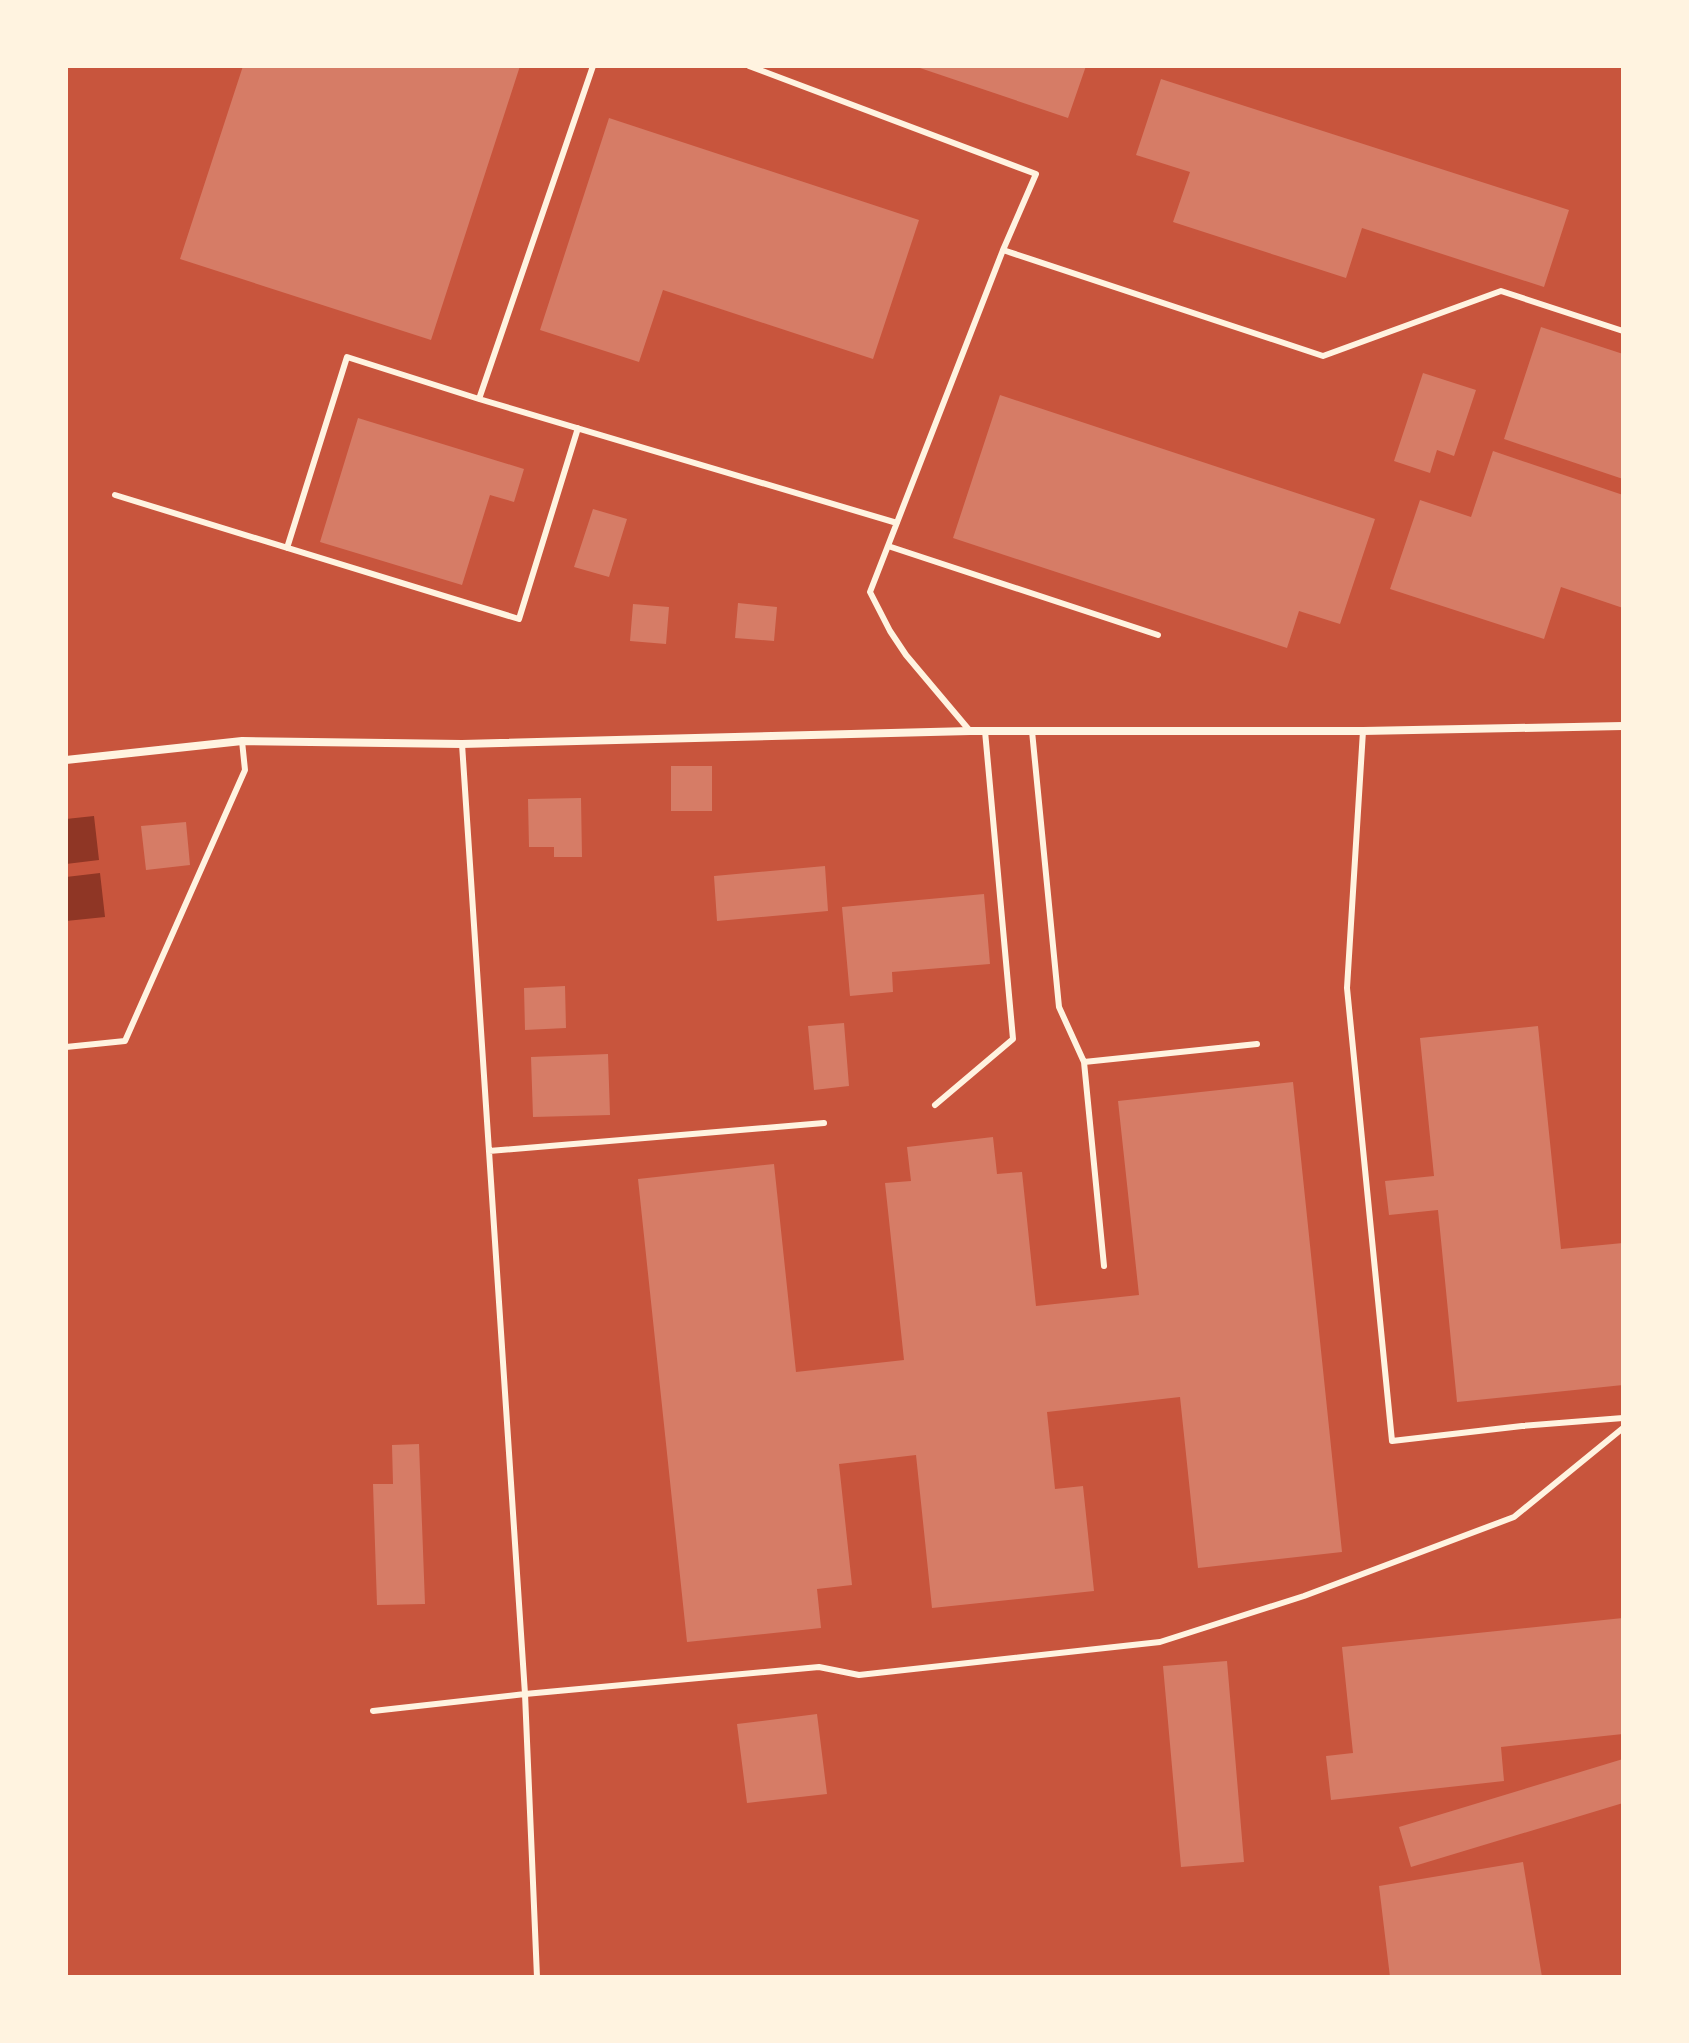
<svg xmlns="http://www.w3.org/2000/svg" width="1689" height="2043" font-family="Overpass,sans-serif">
  <rect width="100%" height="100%" fill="#c8553d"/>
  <!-- water -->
  <path fill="#8f3625" d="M94,816L99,860L66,864V819Z
    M100,873L105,917L66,921V877Z"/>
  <!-- building -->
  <path fill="#d67c66" d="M243,66H520L431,340L180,259Z
    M914,66H1086L1068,118Z
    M1161,79L1569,210L1544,287L1362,228L1346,278L1173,222L1190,172L1136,155Z
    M609,118L919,220L873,359L663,290L639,362L540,330Z
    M1541,327L1623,354V479L1504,439Z
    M1423,373L1476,390L1454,456L1437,450L1430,473L1394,461Z
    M1000,395L1375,519L1340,624L1299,611L1287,648L953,538Z
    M358,418L524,469L514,502L490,495L462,585L320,542Z
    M1493,451L1623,495V608L1561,587L1544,639L1390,589L1420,500L1471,517Z
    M593,509L627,519L609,577L574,567Z
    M738,603L777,607L774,641L735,638Z
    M633,604L669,607L666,644L630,641Z
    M671,766H712V811H671Z
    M581,798L582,857H554V847H529L528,799Z
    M186,822L190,865L146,870L141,826Z
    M825,866L828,911L717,921L714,876Z
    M984,894L990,964L892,972L893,992L850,996L842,907Z
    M565,986L566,1028L525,1030L524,988Z
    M844,1023L849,1086L814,1090L808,1026Z
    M1538,1026L1561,1249L1623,1243V1385L1457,1402L1438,1210L1389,1215L1385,1181L1434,1176L1420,1038Z
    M608,1054L610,1115L533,1117L531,1057Z
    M1293,1082L1342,1552L1198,1568L1180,1397L1047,1412L1055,1489L1083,1486L1094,1591L932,1608L916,1455L839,1464L852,1585L817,1589L821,1628L687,1642L638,1179L774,1164L796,1372L904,1360L885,1183L911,1181L907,1147L993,1137L997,1174L1022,1172L1036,1306L1139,1295L1118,1101Z
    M419,1444L425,1604L377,1605L373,1484H393L392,1445Z
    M1623,1618V1734L1501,1747L1504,1781L1331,1800L1326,1756L1353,1753L1342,1647Z
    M1227,1661L1244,1862L1181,1867L1163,1666Z
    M817,1714L827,1794L747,1803L737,1724Z
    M1623,1759V1803L1411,1867L1399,1827Z
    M1523,1862L1542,1977H1390L1379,1886Z"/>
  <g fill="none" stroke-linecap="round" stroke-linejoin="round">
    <!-- service -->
    <path stroke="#fff3e0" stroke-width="6" d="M749,66L1036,174L1003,250
      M479,399L593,66
      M115,495L519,619L578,428
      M888,546L1158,635
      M287,548L347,357L479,399L897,523
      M970,731L906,655L890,631L870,592L1003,250L1323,356L1501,291L1623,331
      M1032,731L1059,1007L1084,1062L1104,1266
      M1363,731L1347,988L1392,1441L1522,1426L1623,1418
      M462,744L525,1694L537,1977
      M66,1047L125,1041L245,770L242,741
      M1084,1062L1257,1044
      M935,1105L1013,1039L985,731
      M489,1151L824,1123
      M373,1711L525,1694L819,1667L859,1675L1160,1642L1304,1596L1514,1517L1623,1428"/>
    <!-- minor -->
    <path stroke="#fff3e0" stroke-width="8" d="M66,760L242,741L462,744L970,731H1363L1623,726"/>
  </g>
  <!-- border -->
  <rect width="1689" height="2043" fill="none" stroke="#fff3e0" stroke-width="136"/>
</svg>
